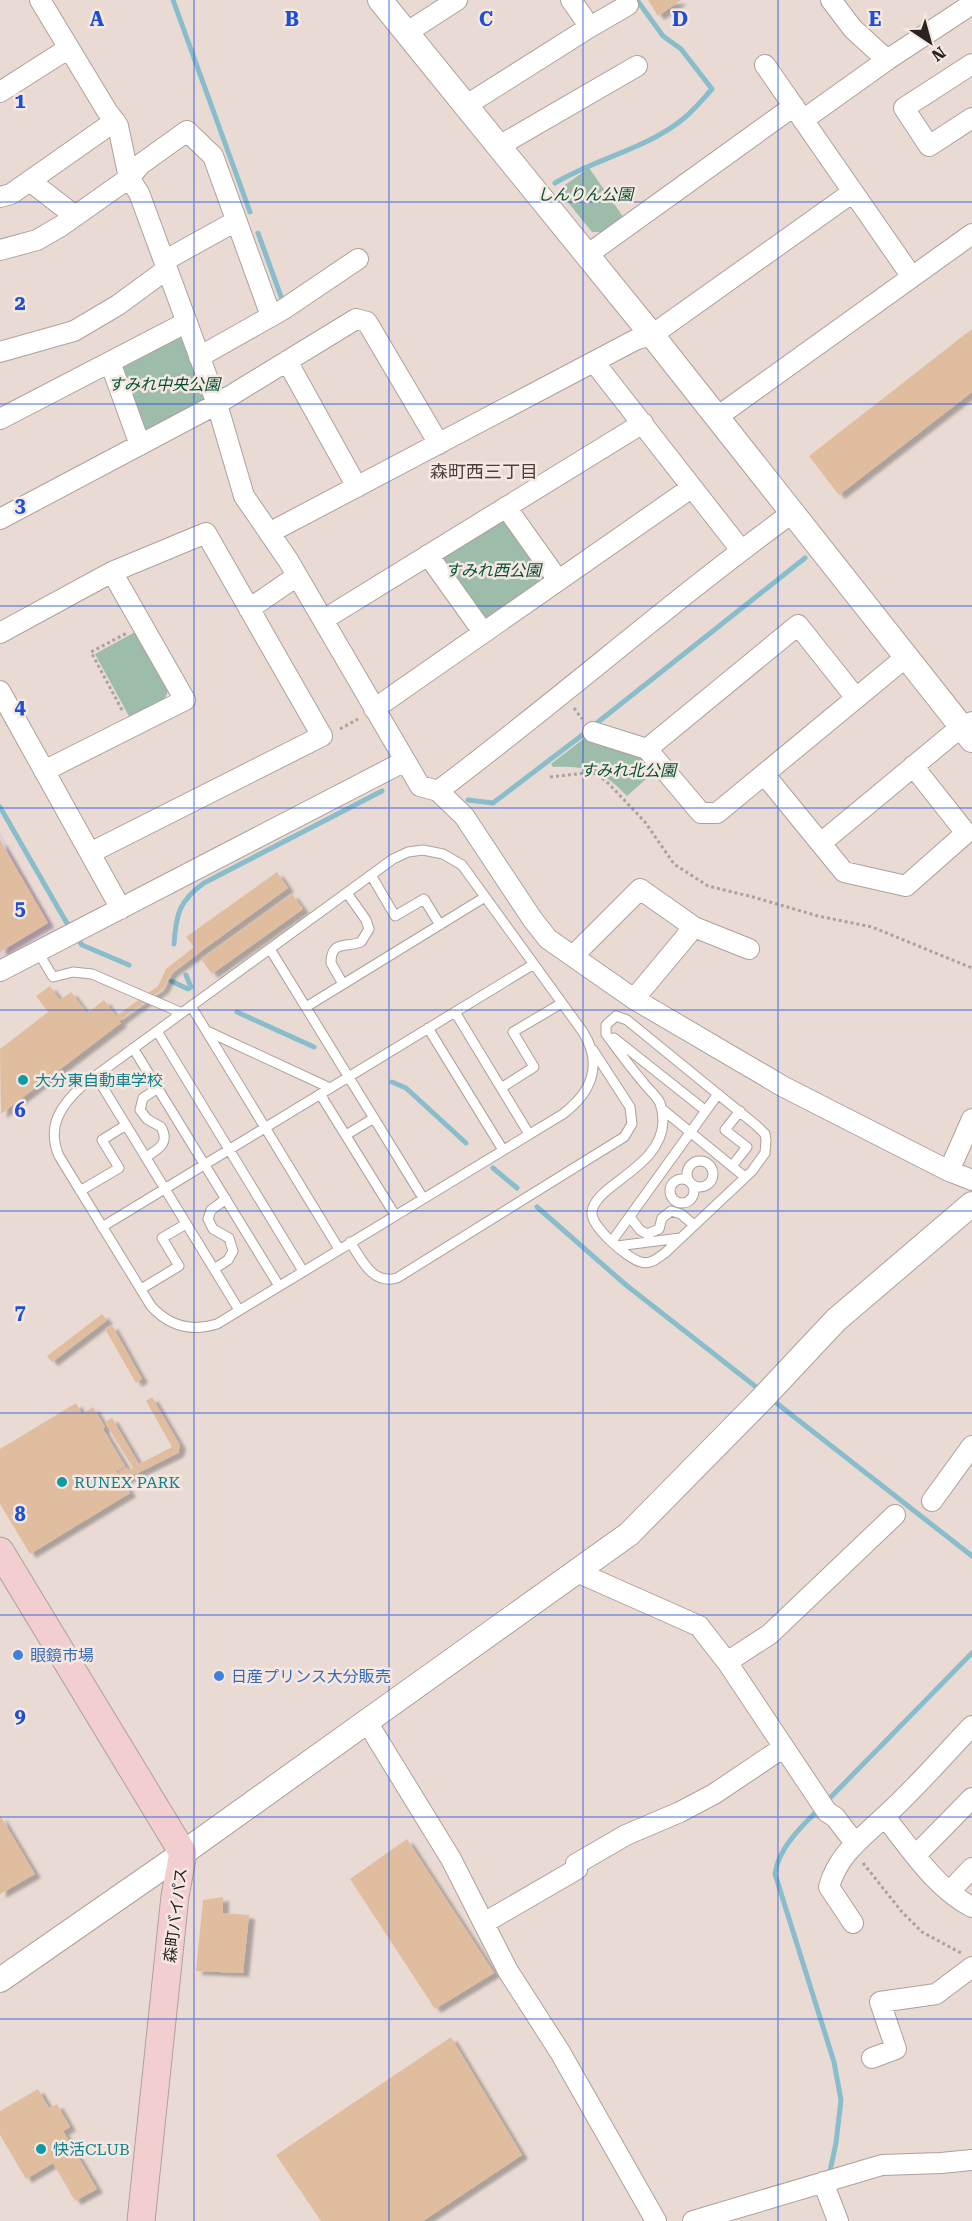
<svg xmlns="http://www.w3.org/2000/svg" width="972" height="2221" font-family="'Roboto Serif','Noto Sans JP',serif">
  <defs>
    <filter id="shadow"><feDropShadow dx="6" dy="4" stdDeviation="1.5" flood-color="#0004"/></filter>
  </defs>
  <rect width="100%" height="100%" fill="#e9dbd4"/>
  <!-- commercial -->
  <path fill="#e4cdd9" d="M0,832L55,929L0,958Z"/>
  <!-- green -->
  <path fill="#9dbcaa" d="M589,168L624,218L604,232H592L558,190Z
    M177,337L185,340L206,401L148,432L140,427L120,375L122,365Z
    M502,521H509L545,572L544,579L489,617H480L442,562L443,557Z
    M137,631L169,688L164,701L130,718L95,654Z
    M586,737L641,755L655,771L627,796C602,770 588,766 553,767L551,764Z"/>
  <g fill="none" stroke-linecap="round" stroke-linejoin="round">
    <!-- stream -->
    <path stroke="#8abdcc" stroke-width="5" d="M173,0L250,212
      M555,183C595,159 648,148 683,119C694,110 703,99 712,89L681,49L663,36L637,0
      M258,233L283,302
      M593,726L805,558
      M468,800L493,803L585,733
      M0,807L65,920L82,945L129,965
      M174,944C176,914 179,901 204,883L382,791
      M171,981L188,989L191,987L186,975
      M237,1012L314,1047
      M392,1082L406,1088L466,1143
      M493,1168L517,1188
      M537,1207L626,1285L760,1390
      M770,1398L972,1556
      M826,1802L972,1653
      M820,1808C802,1826 778,1848 775,1874L834,2062L841,2100L836,2143L830,2171"/>
  </g>
  <!-- building -->
  <path fill="#e1bda0" filter="url(#shadow)" d="M648,0H681L658,16Z
    M972,329V392L839,495L809,456Z
    M0,840L48,923L0,952Z
    M277,872L288,888L171,973L163,989L119,1021L121,1023L1,1114L0,1049L48,1012L36,996L50,986L60,1000L71,992L87,1013L104,1000L116,1016L158,986L166,969L194,947L186,937Z
    M292,894L303,909L212,974L201,959Z
    M102,1314L107,1320L52,1362L47,1356Z
    M112,1325L142,1379L136,1383L105,1329Z
    M152,1397L180,1445L178,1453L124,1480L119,1472L126,1467L128,1470L133,1468L105,1422L112,1418L139,1464L172,1447L146,1401Z
    M76,1403L82,1414L93,1407L105,1427L103,1429L125,1466L118,1471L114,1467L130,1493L30,1554L0,1504V1449Z
    M0,1815L35,1874L0,1894Z
    M407,1839L494,1973L435,2009L350,1879Z
    M223,1897V1913L249,1915L243,1973L196,1971L203,1900Z
    M451,2037L522,2155L423,2221H321L276,2155Z
    M38,2089L49,2108L57,2104L70,2127L63,2131L97,2189L75,2201L53,2163L26,2179L0,2135V2111Z"/>
  <g fill="none" stroke-linecap="round" stroke-linejoin="round">
    <defs>
      <path id="service" d="M423,850L443,854L462,865L583,1032C603,1064 592,1092 563,1114L217,1324C191,1332 169,1326 151,1306L59,1156C46,1126 61,1105 83,1085L393,859L408,852Z
        M371,875L395,916L424,899L440,925
        M270,949L423,1198
        M38,952L53,977L73,972L92,974L182,1013
        M343,984L331,963C331,940 346,948 361,942L369,929L366,920L347,893
        M191,1006L339,1249
        M306,1007L485,897
        M455,1012L529,1134
        M616,1016L627,1020L757,1126L765,1134L766,1140L765,1153L752,1171L665,1253C657,1258 651,1265 641,1262C628,1259 590,1226 592,1212C595,1184 662,1168 663,1121C663,1115 662,1109 660,1103C656,1095 648,1089 643,1082C630,1067 618,1050 606,1034V1025Z
        M428,1028L503,1150
        M157,1031L303,1271
        M207,1031L330,1088
        M614,1038L706,1111
        M133,1048L279,1286
        M96,1076L239,1310
        M501,1088L534,1067L513,1032L562,1003
        M320,1094L395,1215
        M662,1109L745,1177
        M346,1135L374,1118
        M146,1157C159,1149 170,1143 161,1127L147,1119L140,1110L143,1098L158,1088
        M687 1174a13 13 0 1 1 26 0a13 13 0 1 1-26 0Z
        M732,1166L747,1147L725,1130L740,1111
        M670 1191a12 12 0 1 1 24 0a12 12 0 1 1-24 0Z
        M80,1191L119,1168L102,1140L126,1125
        M630,1217L640,1230L647,1234L659,1229L662,1218L671,1211L681,1214L694,1225
        M102,1227L534,964
        M612,1241L718,1094
        M350,1242C362,1260 372,1285 397,1278L624,1137L632,1124L630,1107L593,1050
        M617,1246L680,1238
        M214,1269L228,1260L233,1251L229,1238L213,1229L208,1219L211,1210L226,1199
        M141,1289L179,1266L162,1238L186,1224"/>
      <path id="minor" d="M40,0L107,111L118,126L129,178L139,193L217,404L244,496L288,560L420,786L438,791L464,816L533,920L548,939L634,999L784,1087L949,1171L972,1180
        M831,0L853,29L887,60
        M590,27L628,5
        M406,33L457,0
        M972,64L904,108L929,146L972,118
        M765,65L912,277
        M0,92L69,48
        M465,106L590,27L571,0
        M803,120L887,60L972,4
        M499,146L637,66
        M30,181L75,216
        M0,197L11,194L115,121
        M0,250L37,240L61,226L129,178L141,164L187,131L213,156L271,316
        M587,255L794,106
        M164,261L236,221
        M0,352L74,331L118,305L167,269
        M199,357L284,309L358,259
        M287,361L357,487
        M110,362L140,445
        M594,362L741,550
        M717,417L972,234
        M0,419L187,322
        M506,507L558,580
        M0,519L217,404L356,319L367,322L439,444
        M269,533L635,340L652,335L853,192
        M428,555L483,632
        M249,609L297,576
        M323,620L643,423
        M0,633L112,572L206,533L322,736L90,853
        M0,691L121,909
        M856,698L798,625L647,749L701,813H717L906,657
        M374,709L691,488
        M593,732L647,749
        M44,771L185,700L112,572
        M764,774L844,872L906,886L966,833L913,766
        M438,791C558,701 671,601 792,513
        M821,843L950,736L972,722
        M573,956L640,889L694,927L749,949
        M0,971L405,761
        M634,999L694,927
        M949,1171L972,1119
        M932,1501L972,1446
        M577,1572L699,1626L727,1662L827,1812L835,1817L855,1843
        M727,1662L770,1634L895,1515
        M367,1722L451,1859L508,1971L560,2052L656,2221
        M885,1817C910,1848 936,1889 972,1907
        M916,1855L972,1798
        M950,1891L972,1868
        M484,1923L577,1869L576,1864L626,1835L680,1812L714,1794L781,1749L786,1751
        M853,1923L829,1887C838,1854 862,1838 885,1816C916,1788 943,1756 972,1726
        M872,2058L896,2049L880,2002L936,1994L972,1967
        M823,2182L838,2221
        M693,2221L882,2165L941,2163L972,2160"/>
      <path id="tertiary" d="M380,0L652,335L972,740
        M0,1980L183,1853L629,1534L760,1401L836,1320L972,1204"/>
      <path id="secondary" d="M0,1551L183,1853L175,1896L141,2221"/>
    </defs>
    <!-- service casing -->
    <use href="#service" stroke="#aea19a" stroke-width="11"/>
    <!-- minor casing -->
    <use href="#minor" stroke="#aea19a" stroke-width="22"/>
    <!-- tertiary casing -->
    <use href="#tertiary" stroke="#aea19a" stroke-width="26"/>
    <!-- secondary casing -->
    <use href="#secondary" stroke="#aea19a" stroke-width="29"/>
    <!-- path -->
    <path stroke="#aca19b" stroke-width="3" stroke-dasharray="3 3" stroke-linecap="butt" d="M574,708L582,719
      M122,710L91,652L127,633
      M340,729L358,719
      M550,777L586,773L597,774L608,783L645,822L674,864L708,886L753,897L818,916L872,927L972,968
      M863,1863L902,1912L922,1932L961,1953"/>
    <!-- service -->
    <use href="#service" stroke="#fff" stroke-width="9"/>
    <!-- minor -->
    <use href="#minor" stroke="#fff" stroke-width="20"/>
    <!-- tertiary -->
    <use href="#tertiary" stroke="#fff" stroke-width="24"/>
    <!-- secondary -->
    <use href="#secondary" stroke="#f2cece" stroke-width="27"/>
  </g>
  <!-- grid -->
  <path fill="none" stroke="#1d4ed8" stroke-width="1.5" stroke-opacity="0.55" d="M194,0V2221M389,0V2221M583,0V2221M778,0V2221M0,202H972M0,404H972M0,606H972M0,808H972M0,1010H972M0,1211H972M0,1413H972M0,1615H972M0,1817H972M0,2019H972"/>
  <!-- markers -->
  <g fill="#0f9aa8" stroke="#f6e8e1" stroke-width="2">
    <circle cx="23" cy="1080" r="6"/>
    <circle cx="62" cy="1482" r="6"/>
    <circle cx="41" cy="2149" r="6"/>
  </g>
  <g fill="#3f7fe0" stroke="#f6e8e1" stroke-width="2">
    <circle cx="18" cy="1655" r="6"/>
    <circle cx="219" cy="1676" r="6"/>
  </g>
  <g text-anchor="middle" stroke-width="5" stroke-linejoin="round" paint-order="stroke">
    <!-- park labels -->
    <g font-size="16" font-style="italic" fill="#005233" stroke="#f6e8e1">
      <text x="585" y="200">しんりん公園</text>
      <text x="164" y="390">すみれ中央公園</text>
      <text x="493" y="576">すみれ西公園</text>
      <text x="628" y="776">すみれ北公園</text>
    </g>
    <!-- culture labels -->
    <g font-size="16" fill="#0d838f" stroke="#f6e8e1" text-anchor="start">
      <text x="35" y="1086">大分東自動車学校</text>
      <text x="74" y="1488">RUNEX PARK</text>
      <text x="53" y="2155">快活CLUB</text>
    </g>
    <!-- shop labels -->
    <g font-size="16" fill="#366cbe" stroke="#f6e8e1" text-anchor="start">
      <text x="30" y="1661">眼鏡市場</text>
      <text x="231" y="1682">日産プリンス大分販売</text>
    </g>
    <!-- street labels -->
    <g font-size="16" fill="#292422" stroke="#f6e8e1">
      <text transform="translate(175 1915) rotate(-83)" y="6">森町バイパス</text>
    </g>
    <!-- neighbourhood labels -->
    <g font-size="18" fill="#4b403b" stroke="#f6e8e1">
      <text x="484" y="478">森町西三丁目</text>
    </g>
  </g>
  <g font-size="20" text-anchor="middle" font-weight="bold" fill="#1d4ed8" stroke="#f6e8e1" stroke-width="5" stroke-linejoin="round" paint-order="stroke">
    <text x="97" y="26">A</text>
    <text x="292" y="26">B</text>
    <text x="486" y="26">C</text>
    <text x="680" y="26">D</text>
    <text x="875" y="26">E</text>
    <text x="20" y="108">1</text>
    <text x="20" y="310">2</text>
    <text x="20" y="512">3</text>
    <text x="20" y="714">4</text>
    <text x="20" y="915">5</text>
    <text x="20" y="1117">6</text>
    <text x="20" y="1319">7</text>
    <text x="20" y="1521">8</text>
    <text x="20" y="1723">9</text>
  </g>
  <!-- north arrow -->
  <g transform="translate(930 42) rotate(144)" stroke="#f6e8e1" stroke-width="4.5" paint-order="stroke">
  <path d="M0-4.5L10 22L0 15L-10 22Z" fill="#292422"/>
  <text y="-9" font-size="16" font-weight="bold" text-anchor="middle" fill="#292422">N</text>
  </g>
</svg>
